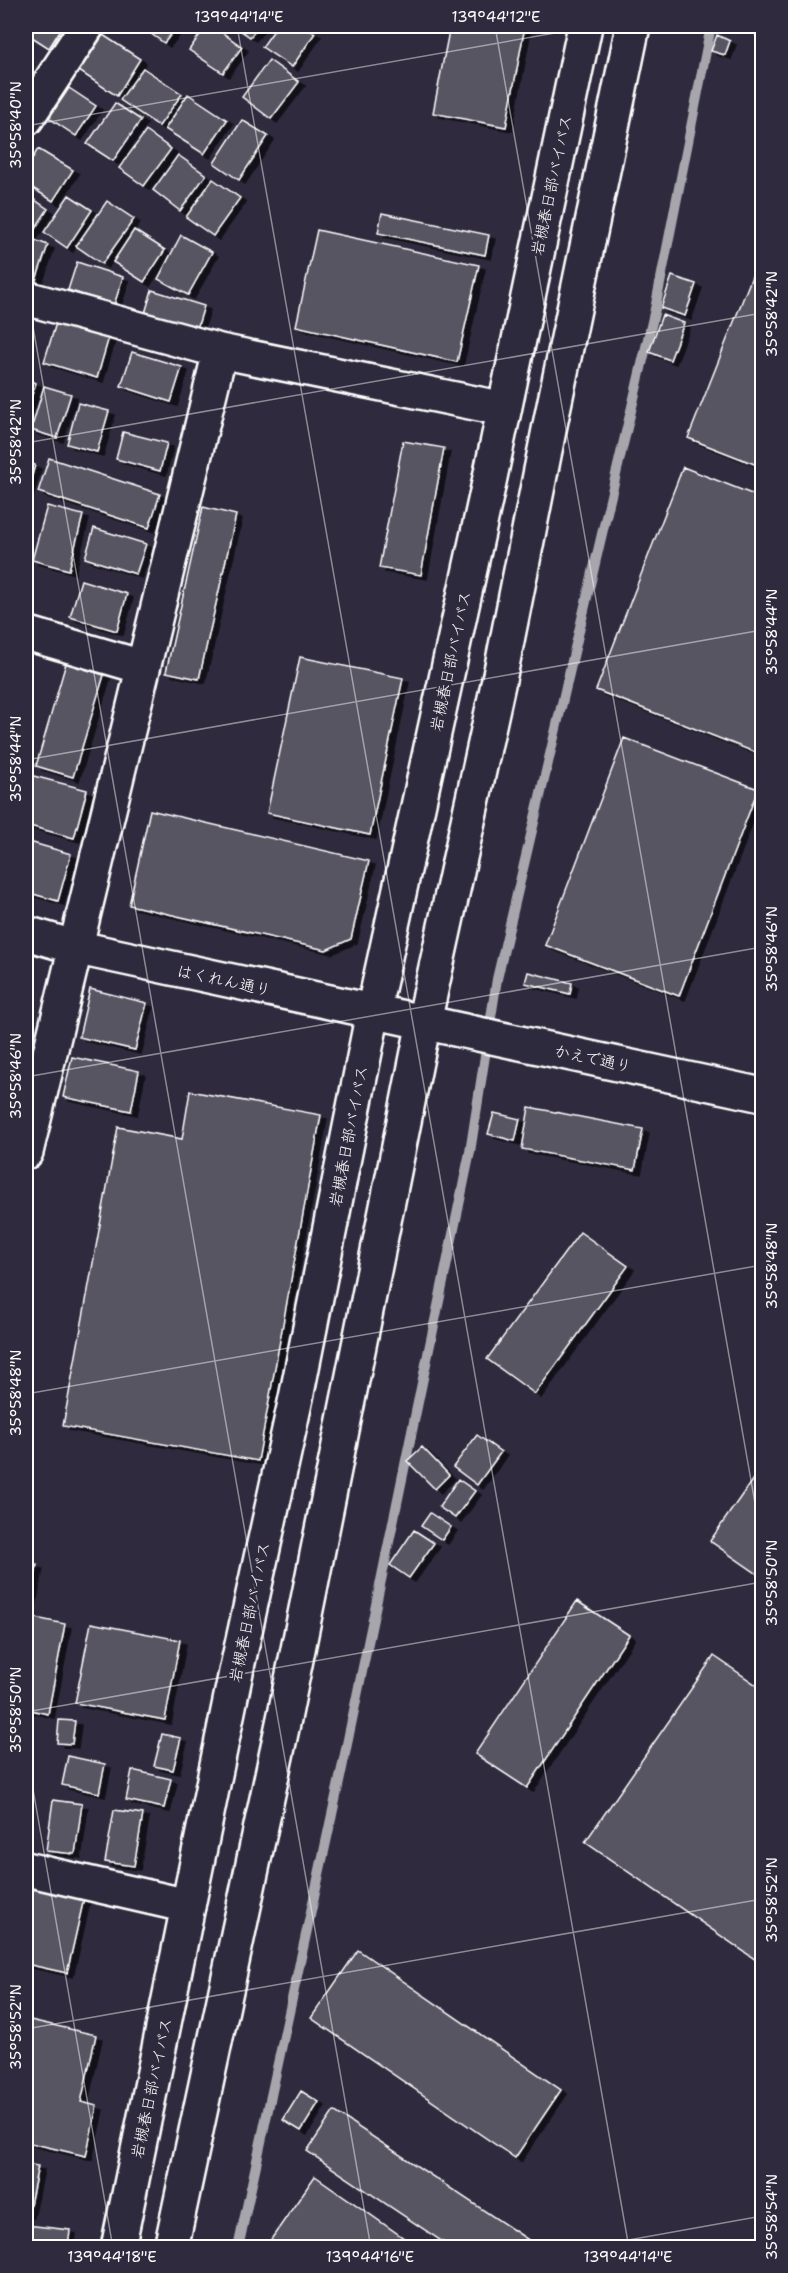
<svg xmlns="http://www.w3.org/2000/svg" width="788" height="2273" font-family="'Shantell Sans','Klee One',sans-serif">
  <defs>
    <filter id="shadow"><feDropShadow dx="6" dy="4" stdDeviation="0" flood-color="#0009"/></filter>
  </defs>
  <rect width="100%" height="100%" fill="#2f2a3d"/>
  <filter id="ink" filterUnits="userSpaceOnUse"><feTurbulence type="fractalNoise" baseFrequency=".0167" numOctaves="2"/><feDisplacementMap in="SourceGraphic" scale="12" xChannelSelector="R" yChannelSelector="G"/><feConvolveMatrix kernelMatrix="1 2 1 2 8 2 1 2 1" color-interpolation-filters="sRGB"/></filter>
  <g filter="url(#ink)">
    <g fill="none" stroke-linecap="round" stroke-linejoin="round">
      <!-- stream -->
      <path stroke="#a7a6ad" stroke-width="10" d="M238,2248L341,1773L470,1152L497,979L655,309L711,26"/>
    </g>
    <!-- building -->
    <path fill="#595564" stroke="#fff" stroke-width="1.5" filter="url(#shadow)" d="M26,26H63L49,48L26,33Z
      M140,26H178L164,43Z
      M206,26H213L242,47L223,73L189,50Z
      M234,26H259L250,37Z
      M277,26H304L315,33L292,67L262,47Z
      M450,26H525L506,127L433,113Z
      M103,35L140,59L117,96L79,71Z
      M717,35L730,41L725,55L711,51Z
      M269,60L299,82L271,119L242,97Z
      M143,68L182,94L159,126L120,100Z
      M69,88L96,106L76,136L49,118Z
      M188,94L227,120L204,154L165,129Z
      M115,103L141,120L113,161L87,144Z
      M242,120L268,136L239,180L214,163Z
      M146,131L171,149L144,186L119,168Z
      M38,149L73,170L53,201L26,184V169Z
      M178,155L206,175L180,211L153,190Z
      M213,179L240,198L213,236L186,217Z
      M26,194L48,209L31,235L26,231Z
      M69,195L92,210L67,248L44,232Z
      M107,201L134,219L102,264L76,246Z
      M382,213L489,235L485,255L378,233Z
      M134,230L165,250L144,282L113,262Z
      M317,230L479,265L457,362L296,326Z
      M181,235L212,252L188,295L158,279Z
      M26,237L48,245L35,283L26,280Z
      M762,251V467L688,438Z
      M77,262L123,277L114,305L68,290Z
      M672,276L696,284L685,316L661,308Z
      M152,290L204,306L195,335L143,320Z
      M662,315L684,323L670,360L649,352Z
      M56,323L109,337L97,378L44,362Z
      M132,352L182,367L171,402L121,386Z
      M26,379L36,383L26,412Z
      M44,386L71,394L57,438L31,430Z
      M78,403L109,411L97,452L67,444Z
      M123,432L167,443L160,471L116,459Z
      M403,441L444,448L421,575L379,568Z
      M49,458L160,494L149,528L38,492Z
      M26,462L35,465L26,496Z
      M683,467L762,498V755L596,690Z
      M47,506L83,515L69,570L32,560Z
      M203,507L236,515L199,679L166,672Z
      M94,528L146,544L136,574L85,558Z
      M81,580L127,594L117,631L70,617Z
      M300,657L403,678L370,835L267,813Z
      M66,663L104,675L73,777L36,766Z
      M624,738L758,789L679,996L545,945Z
      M26,774L87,790L74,838L26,825Z
      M150,810L369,861L351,939L326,950L129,905Z
      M26,841L71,854L58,901L26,892Z
      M528,972L572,983L570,994L525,983Z
      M90,989L147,1003L135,1050L79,1037Z
      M72,1057L139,1071L131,1111L63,1097Z
      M190,1091L321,1115L258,1461L63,1426L118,1127L182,1139Z
      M529,1107L643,1129L635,1170L522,1149Z
      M494,1113L520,1119L515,1141L488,1134Z
      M580,1232L628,1266L535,1394L487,1359Z
      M477,1435L501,1452L477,1485L453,1467Z
      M422,1447L449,1475L435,1489L407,1461Z
      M762,1466V1577L710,1541Z
      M458,1479L475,1491L455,1518L439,1507Z
      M430,1513L451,1527L442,1540L421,1526Z
      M414,1530L434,1543L409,1578L390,1565Z
      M26,1563L37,1565L30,1600L26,1599Z
      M577,1601L629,1635L527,1788L475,1754Z
      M26,1616L65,1624L48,1714L26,1709Z
      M91,1623L180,1640L165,1720L75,1703Z
      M714,1656L762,1689V1964L585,1842Z
      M59,1720L75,1721L72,1744L57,1743Z
      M162,1734L181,1738L173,1770L154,1766Z
      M68,1756L105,1764L99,1793L62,1785Z
      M132,1770L171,1779L164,1808L126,1800Z
      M53,1800L82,1804L75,1854L46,1851Z
      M114,1810L143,1814L134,1866L105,1862Z
      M26,1885L84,1898L67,1973L26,1964Z
      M358,1950L561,2090L515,2158L311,2018Z
      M26,2019L96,2035L81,2102L97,2106L86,2156L26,2142Z
      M301,2091L319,2102L301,2131L283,2120Z
      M334,2111L536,2245L534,2248H452L307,2151Z
      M26,2164L38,2166L28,2214H26Z
      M315,2176L418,2248H265Z
      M26,2225L70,2230L68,2248H26Z"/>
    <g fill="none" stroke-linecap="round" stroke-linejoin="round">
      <defs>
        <path id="minor" d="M26,119L87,26
          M26,298L220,351L504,409
          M26,633L142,667
          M26,1152L220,351
          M26,1869L188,1906"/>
        <path id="tertiary" d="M26,933L74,947L762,1095"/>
        <path id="trunk" d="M118,2248L236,1672L296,1398L373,1012L488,487L585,26
          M171,2248L285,1714L424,1022L502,666L551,420L633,26"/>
      </defs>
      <!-- minor casing -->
      <use href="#minor" stroke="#fff" stroke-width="38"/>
      <!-- tertiary casing -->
      <use href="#tertiary" stroke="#fff" stroke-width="38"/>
      <!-- trunk casing -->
      <use href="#trunk" stroke="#fff" stroke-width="38"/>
      <!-- minor -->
      <use href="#minor" stroke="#2f2a3d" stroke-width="33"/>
      <!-- tertiary -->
      <use href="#tertiary" stroke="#2f2a3d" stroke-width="33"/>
      <!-- trunk -->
      <use href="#trunk" stroke="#2f2a3d" stroke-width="33"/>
    </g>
  </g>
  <!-- ticks -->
  <path fill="none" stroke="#fff" stroke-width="1.5" stroke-opacity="0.45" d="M237,26L629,2248M495,26L762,1543M753,26L762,81M26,126L595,26M26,287L371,2248M26,443L762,313M26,760L762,630M26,1077L762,947M26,1394L762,1265M26,1712L762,1582M26,1749L113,2248M26,2029L762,1899M584,2248L762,2216"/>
  <g text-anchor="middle" stroke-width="5" stroke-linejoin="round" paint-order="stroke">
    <!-- street labels -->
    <g font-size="16" fill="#fff" stroke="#2f2a3d">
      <text transform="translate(551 185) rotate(-78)" y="6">岩槻春日部バイパス</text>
      <text transform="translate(450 661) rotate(-78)" y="6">岩槻春日部バイパス</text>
      <text transform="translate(224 980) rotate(12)" y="6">はくれん通り</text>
      <text transform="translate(593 1058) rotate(12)" y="6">かえで通り</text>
      <text transform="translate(348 1136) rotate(-79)" y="6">岩槻春日部バイパス</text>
      <text transform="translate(249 1612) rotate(-78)" y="6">岩槻春日部バイパス</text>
      <text transform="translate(151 2088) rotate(-78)" y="6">岩槻春日部バイパス</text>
    </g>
  </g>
  <!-- margin -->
  <rect width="788" height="2273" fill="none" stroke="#2f2a3d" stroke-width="66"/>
  <rect x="33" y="33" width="722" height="2207" fill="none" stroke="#fff" stroke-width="2"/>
  <g font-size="15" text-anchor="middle" fill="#fff">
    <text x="239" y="22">139°44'14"E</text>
    <text x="496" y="22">139°44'12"E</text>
    <text transform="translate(16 125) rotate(-90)" y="5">35°58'40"N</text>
    <text transform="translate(772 314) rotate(-90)" y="5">35°58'42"N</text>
    <text transform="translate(16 442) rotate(-90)" y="5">35°58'42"N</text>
    <text transform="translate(772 632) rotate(-90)" y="5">35°58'44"N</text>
    <text transform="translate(16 759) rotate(-90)" y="5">35°58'44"N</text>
    <text transform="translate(772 949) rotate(-90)" y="5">35°58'46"N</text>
    <text transform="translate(16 1076) rotate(-90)" y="5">35°58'46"N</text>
    <text transform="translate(772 1266) rotate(-90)" y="5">35°58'48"N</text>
    <text transform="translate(16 1393) rotate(-90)" y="5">35°58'48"N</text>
    <text transform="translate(772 1583) rotate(-90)" y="5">35°58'50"N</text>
    <text transform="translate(16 1710) rotate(-90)" y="5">35°58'50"N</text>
    <text transform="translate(772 1900) rotate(-90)" y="5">35°58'52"N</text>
    <text transform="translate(16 2027) rotate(-90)" y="5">35°58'52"N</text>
    <text transform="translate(772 2217) rotate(-90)" y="5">35°58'54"N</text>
    <text x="112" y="2262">139°44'18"E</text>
    <text x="370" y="2262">139°44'16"E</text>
    <text x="628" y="2262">139°44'14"E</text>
  </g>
</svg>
